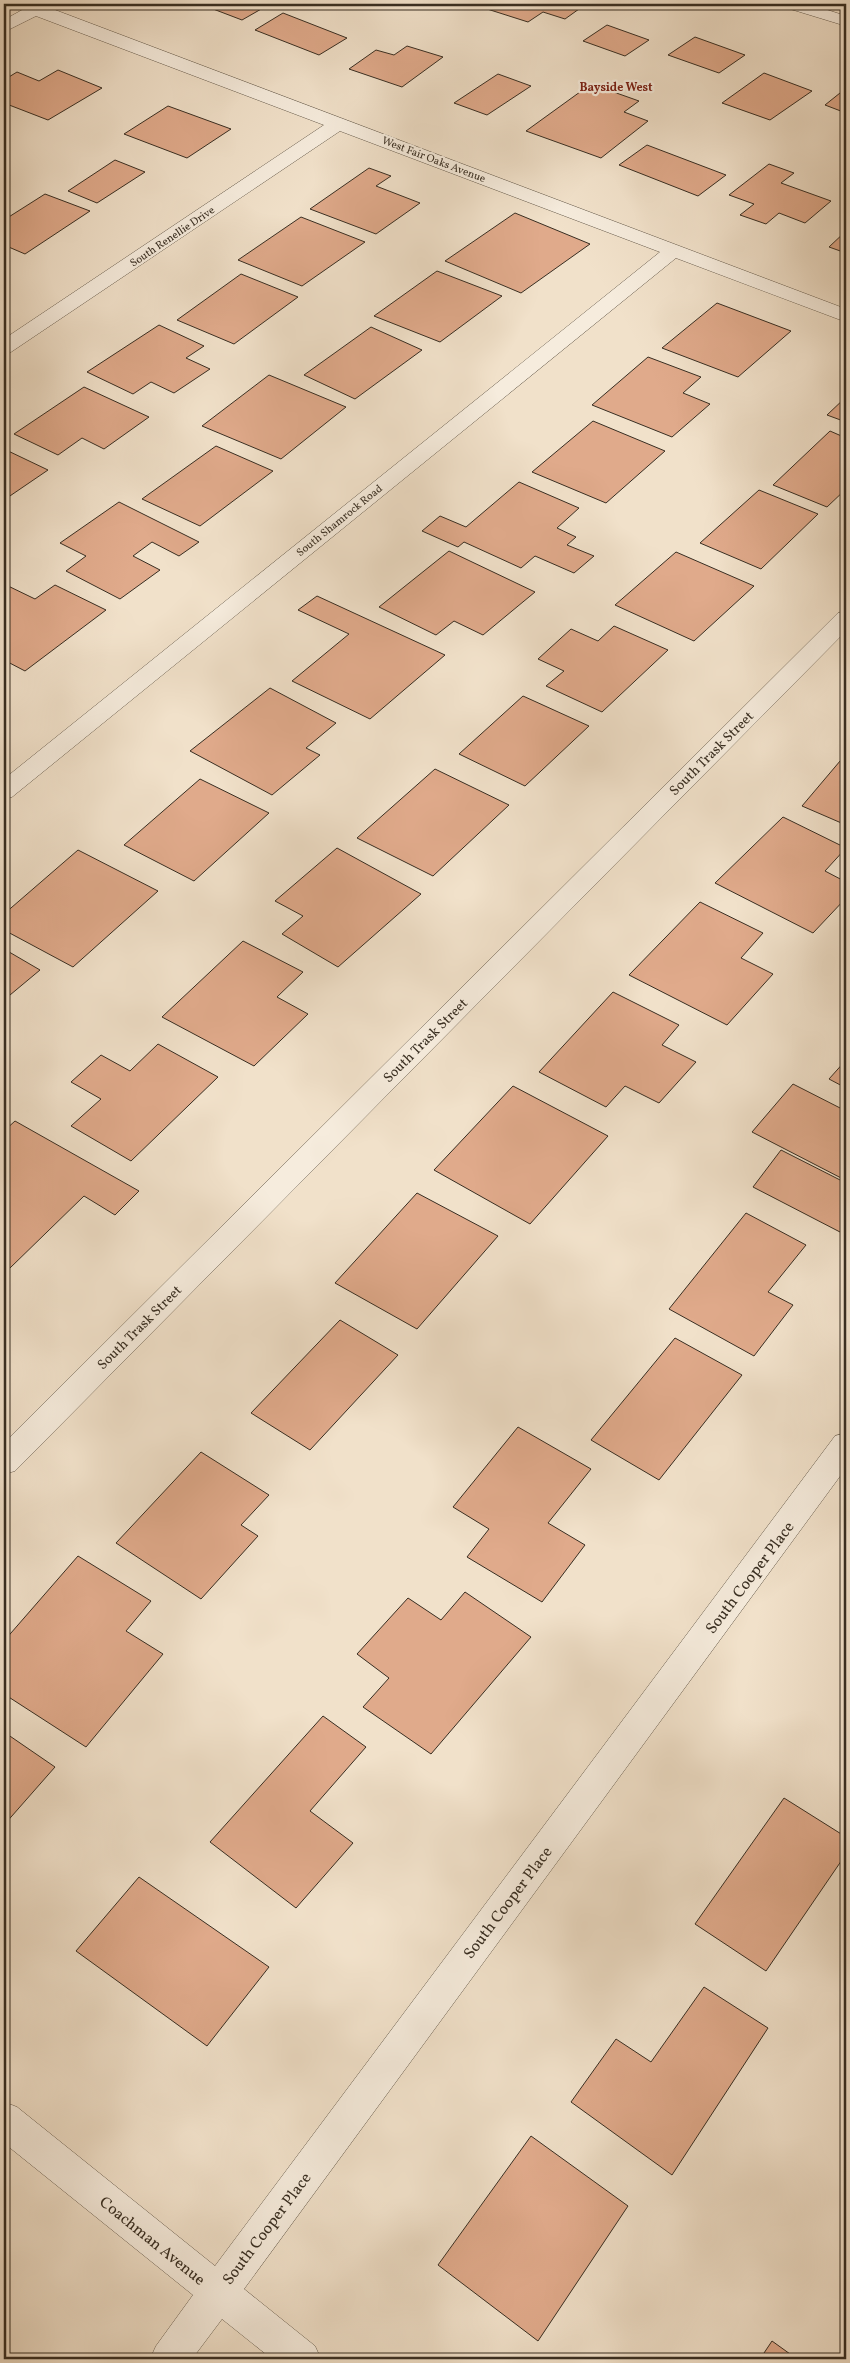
<svg xmlns="http://www.w3.org/2000/svg" width="850" height="2363" font-family="Vollkorn,serif">
  <rect width="100%" height="100%" fill="#f1e1ca"/>
  <filter id="stains"><feTurbulence type="fractalNoise" baseFrequency=".004" numOctaves="4"/><feColorMatrix values="0 0 0 0 .2 0 0 0 0 .09 0 0 0 0 .02 0 0 0 .5 -.17"/></filter>
  <radialGradient id="worn" r=".72"><stop offset=".6" stop-color="#630" stop-opacity="0"/><stop offset="1" stop-color="#630" stop-opacity=".3"/></radialGradient>
  <!-- building -->
  <path fill="#e0aa8b" stroke="#382e22" d="M200,4H270L242,20Z
    M490,4H586L565,19L543,12L528,22L484,8Z
    M283,13L347,38L319,55L255,30Z
    M607,25L649,40L625,56L583,41Z
    M695,37L745,55L719,73L668,55Z
    M407,46L443,57L402,87L349,69L376,50L394,55Z
    M58,70L102,88L48,120L4,103V80L17,72L39,81Z
    M764,73L812,91L770,120L722,103Z
    M498,74L531,86L487,115L454,103Z
    M591,84L639,101L624,112L648,121L601,158L526,131Z
    M845,89L846,113L825,105Z
    M168,106L231,129L187,158L124,134Z
    M647,145L726,175L698,196L619,165Z
    M115,160L145,172L97,203L68,191Z
    M769,164L794,173L781,183L831,201L805,223L779,213L766,224L740,215L754,204L729,195Z
    M369,168L391,176L376,186L420,203L376,234L310,209Z
    M45,194L90,211L25,254L4,245V220Z
    M515,213L590,244L521,293L445,261Z
    M301,217L365,242L302,286L238,260Z
    M846,231V253L829,247Z
    M437,271L502,296L440,342L374,316Z
    M241,274L298,297L234,344L177,320Z
    M717,303L791,331L738,377L662,348Z
    M159,325L204,346L186,358L210,369L174,393L151,382L133,394L87,372Z
    M371,327L422,350L355,399L304,375Z
    M648,357L701,377L683,393L710,404L672,437L592,405Z
    M269,375L346,407L281,459L202,426Z
    M84,387L149,417L104,449L82,438L58,455L14,434Z
    M846,397V422L827,415Z
    M593,421L665,451L606,503L532,472Z
    M830,431L846,438V489L827,507L773,485Z
    M216,446L273,471L200,526L142,499Z
    M4,449L48,470L4,500Z
    M519,482L579,508L557,528L576,537L567,545L594,556L574,573L535,556L521,568L464,542L458,547L422,531L440,516L466,527Z
    M759,490L818,514L761,569L700,543Z
    M119,502L199,542L179,556L152,542L133,556L160,570L120,599L66,571L86,556L60,543Z
    M449,551L535,592L483,635L454,621L436,635L379,607Z
    M676,552L754,586L694,641L615,605Z
    M4,584L35,599L55,585L106,610L25,671L4,660Z
    M317,596L445,655L370,719L292,681L349,634L298,610Z
    M614,626L668,650L602,712L546,686L564,671L538,659L571,629L598,641Z
    M270,688L336,723L306,748L320,755L272,795L190,751Z
    M523,696L589,726L525,786L459,754Z
    M846,754V825L802,806Z
    M435,769L509,805L433,876L357,838Z
    M200,779L269,813L194,881L124,845Z
    M783,817L846,848L825,871L846,882V898L813,933L715,883Z
    M337,848L421,894L338,967L282,934L303,916L275,901Z
    M78,850L158,891L73,967L4,930V914Z
    M700,902L763,933L741,958L773,974L727,1025L629,975Z
    M243,941L303,972L277,997L308,1014L254,1066L162,1017Z
    M4,949L40,970L4,1000Z
    M613,992L679,1025L662,1045L696,1062L659,1103L625,1086L606,1107L539,1072Z
    M158,1044L218,1077L131,1161L71,1126L101,1099L71,1082L101,1055L130,1071Z
    M846,1060V1088L829,1079Z
    M793,1084L846,1111L845,1180L752,1132Z
    M513,1086L608,1136L530,1224L434,1170Z
    M15,1121L139,1191L115,1215L84,1196L10,1268L4,1264V1131Z
    M781,1150L846,1183V1224L840,1232L753,1187Z
    M417,1193L498,1236L417,1329L335,1283Z
    M746,1213L806,1245L768,1292L793,1305L754,1356L669,1309Z
    M340,1320L398,1355L310,1450L251,1413Z
    M675,1338L742,1375L659,1480L591,1440Z
    M518,1427L591,1469L548,1523L585,1545L542,1602L467,1557L489,1529L453,1507Z
    M201,1452L269,1495L241,1525L258,1536L201,1599L116,1543Z
    M78,1556L151,1601L126,1631L163,1654L86,1747L4,1694V1641Z
    M465,1592L531,1637L431,1754L363,1707L389,1678L357,1654L408,1598L441,1620Z
    M323,1716L366,1747L310,1811L353,1843L296,1908L210,1842Z
    M4,1732L55,1767L4,1825Z
    M784,1798L846,1837V1854L766,1971L695,1924Z
    M139,1877L269,1967L207,2046L76,1951Z
    M704,1987L768,2028L672,2175L571,2102L616,2039L651,2062Z
    M531,2136L628,2206L538,2341L438,2265Z
    M772,2341L797,2359H760Z"/>
  <g fill="none" stroke-linecap="round" stroke-linejoin="round">
    <defs>
      <path id="minor" d="M13,4L42,5L846,309V322L676,258L12,797L4,799V779L660,252L340,131L11,352L4,354V339L324,125L36,16L4,32V20L22,10L15,8Z
        M785,4H809L846,16V26L787,8Z
        M846,611V631L15,1471L4,1474V1443L838,613Z
        M846,1433V1468L244,2289L315,2346L321,2359H272L222,2319L192,2359H150L156,2346L193,2295L4,2143V2102L17,2107L215,2266L835,1436Z"/>
    </defs>
    <!-- minor casing -->
    <use href="#minor" stroke="#665b4c" stroke-width="1"/>
    <!-- minor -->
    <use href="#minor" fill="#f6ecdd" fill-rule="evenodd"/>
  </g>
  <g text-anchor="middle" stroke-width="4.5" stroke-linejoin="round" paint-order="stroke">
    <!-- far-street labels -->
    <g font-size="11" fill="#382e22" stroke="#f6ecdd">
      <text transform="translate(434 159) rotate(21)" y="4">West Fair Oaks Avenue</text>
      <text transform="translate(172 236) rotate(-34)" y="4">South Renellie Drive</text>
      <text transform="translate(339 520) rotate(-39)" y="4">South Shamrock Road</text>
    </g>
    <!-- far-neighbourhood labels -->
    <g font-size="12" font-weight="bold" fill="#7a1f14" stroke="#f6ecdd">
      <text x="616" y="91">Bayside West</text>
    </g>
    <!-- street labels -->
    <g font-size="14" fill="#382e22" stroke="#f6ecdd">
      <text transform="translate(711 753) rotate(-45)" y="5">South Trask Street</text>
      <text transform="translate(425 1040) rotate(-45)" y="5">South Trask Street</text>
      <text transform="translate(139 1327) rotate(-45)" y="5">South Trask Street</text>
    </g>
    <!-- near-street labels -->
    <g font-size="16" fill="#382e22" stroke="#f6ecdd">
      <text transform="translate(749 1577) rotate(-53)" y="6">South Cooper Place</text>
      <text transform="translate(507 1902) rotate(-53)" y="6">South Cooper Place</text>
      <text transform="translate(266 2228) rotate(-53)" y="6">South Cooper Place</text>
      <text transform="translate(153 2240) rotate(39)" y="6">Coachman Avenue</text>
    </g>
  </g>
  <!-- margin -->
  <rect width="850" height="2363" fill="none" stroke="#f1e1ca" stroke-width="20"/>
  <rect x="5" y="5" width="840" height="2353" fill="none" stroke="#382e22" stroke-width="2.5"/>
  <rect x="10" y="10" width="830" height="2343" fill="none" stroke="#382e22"/>
  <rect width="100%" height="100%" filter="url(#stains)"/>
  <rect width="100%" height="100%" fill="url(#worn)"/>
</svg>
